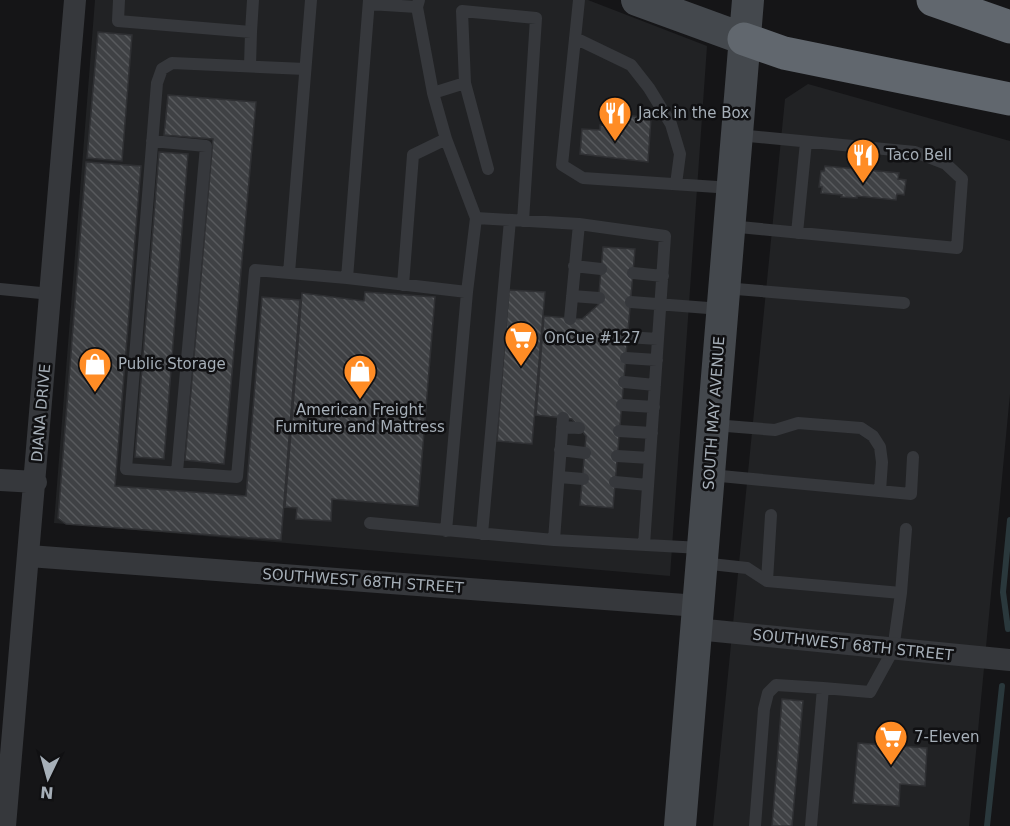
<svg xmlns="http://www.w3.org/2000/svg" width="1010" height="826" font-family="'DejaVu Sans',sans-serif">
  <defs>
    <pattern id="building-back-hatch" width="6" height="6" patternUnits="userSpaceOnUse" patternTransform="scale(1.5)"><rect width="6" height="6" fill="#3f4144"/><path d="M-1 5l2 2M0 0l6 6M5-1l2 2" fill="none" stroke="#585a5d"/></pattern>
  </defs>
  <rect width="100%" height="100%" fill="#151517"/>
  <!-- built -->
  <path fill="#212224" d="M95,0H588L707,46L670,576L54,523Z
    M808,84L1010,141V394L969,826H713L785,99Z"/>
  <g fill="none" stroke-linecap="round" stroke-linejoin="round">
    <!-- stream -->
    <path stroke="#2a383c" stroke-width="6" d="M1008,629L1003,592L1010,520
      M987,826L1002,686"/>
  </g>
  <!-- building -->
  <path fill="url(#building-back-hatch)" stroke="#2f3033" stroke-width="1.5" d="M98,32L132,35L122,161L87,158Z
    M168,95L256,102L224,464L185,460L213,139L164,135Z
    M624,115L651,118L648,162L580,154L582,129L600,130V125L623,127Z
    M159,152L188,154L164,459L135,457Z
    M86,162L141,166L115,486L246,496L262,297L300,300L281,540L66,524L58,518Z
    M825,166L899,173L898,179L906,180L904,195L897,194L896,200L857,196V198L841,197L842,195L821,193L822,187H819L821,171H824Z
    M603,247L635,249L613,508L580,505L586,436L572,419L536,415L544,316L582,319L598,305Z
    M509,290L545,292L532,444L497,441Z
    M365,292L435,297L418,506L332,499L331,521L296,519L297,508L285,507L302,293L364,301Z
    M782,699L803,701L792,826H772Z
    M858,743L927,748L925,786L900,784L899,806L853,803Z"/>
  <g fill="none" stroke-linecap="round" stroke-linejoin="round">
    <!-- lane -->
    <path stroke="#36383c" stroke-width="12" d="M119,0L118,21L251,32L253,0
      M369,0L347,278L467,292L446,531
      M419,0L417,7L433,93L446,139L476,218L579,224
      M579,0L562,165L583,178L732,188
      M369,4L417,7
      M575,38L631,65L649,88L671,124L680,154L676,184
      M250,66L251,32
      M305,69L172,63L162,69L157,83L126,469L237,477L255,270L347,278
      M465,83L488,169
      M433,93L465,83L462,11L536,18L523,221
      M152,141L206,146L177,472
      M729,226L957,248L962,179L946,164L915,152L738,135
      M797,233L806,142
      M574,266L601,269
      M289,273L311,0
      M633,273L663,276
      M403,285L413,155L446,139
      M724,288L904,303
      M0,289L51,294
      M467,292L476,218
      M572,296L599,298
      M631,302L721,309
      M570,319L579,224L665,236L644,545
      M627,337L658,339
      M626,358L657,360
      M624,382L655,385
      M622,405L654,407
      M714,425L775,430L798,423L861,428L873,436L880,447L882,462L880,491
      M562,427L579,428
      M619,431L652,433
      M560,450L585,453
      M617,456L650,458
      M710,475L911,494L913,457
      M559,477L583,479
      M615,482L648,485
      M370,523L554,540L701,548
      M482,534L510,220
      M554,540L563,418
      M702,563L747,568L767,581L901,593L893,650L870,692L823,688L811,826
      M767,581L771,515
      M901,593L906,529
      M755,826L764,709L768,693L776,685L823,688"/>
    <!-- street -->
    <path stroke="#36383c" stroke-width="22" d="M0,480L36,482
      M29,556L698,606
      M696,629L1010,660
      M5,826L75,0"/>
    <!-- secondary -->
    <path stroke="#44484d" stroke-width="32" d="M637,0L744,39
      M680,826L748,0"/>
    <!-- highway -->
    <path stroke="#61676e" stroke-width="33" d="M933,0L1010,27
      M744,39L784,53L1010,99"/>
  </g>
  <!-- icons -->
  <defs>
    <symbol id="restaurant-pin" viewBox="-11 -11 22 30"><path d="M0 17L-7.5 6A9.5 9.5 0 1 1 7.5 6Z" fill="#ff8c25" stroke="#101012"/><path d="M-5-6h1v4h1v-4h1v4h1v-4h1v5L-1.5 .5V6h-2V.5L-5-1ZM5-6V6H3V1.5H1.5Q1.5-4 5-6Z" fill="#fff"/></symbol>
    <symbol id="supermarket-pin" viewBox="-11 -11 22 30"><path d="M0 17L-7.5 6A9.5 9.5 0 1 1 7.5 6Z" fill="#ff8c25" stroke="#101012"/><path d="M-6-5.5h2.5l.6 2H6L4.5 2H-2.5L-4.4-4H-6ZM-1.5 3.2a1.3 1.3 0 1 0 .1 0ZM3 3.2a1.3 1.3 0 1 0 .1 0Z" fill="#fff"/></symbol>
    <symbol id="shop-pin" viewBox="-11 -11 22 30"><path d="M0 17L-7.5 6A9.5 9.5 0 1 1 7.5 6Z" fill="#ff8c25" stroke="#101012"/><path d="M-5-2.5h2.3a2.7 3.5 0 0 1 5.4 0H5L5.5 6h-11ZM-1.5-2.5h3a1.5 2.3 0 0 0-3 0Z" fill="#fff"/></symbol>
  </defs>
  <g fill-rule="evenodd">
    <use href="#restaurant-pin" x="596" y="94" width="38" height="52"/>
    <use href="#restaurant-pin" x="844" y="136" width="38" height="52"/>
    <use href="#supermarket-pin" x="502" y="319" width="38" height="52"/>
    <use href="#shop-pin" x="76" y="345" width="38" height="52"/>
    <use href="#shop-pin" x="341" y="352" width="38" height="52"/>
    <use href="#supermarket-pin" x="872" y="718" width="38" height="52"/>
  </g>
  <g text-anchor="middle" stroke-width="5" stroke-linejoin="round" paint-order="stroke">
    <!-- poi labels -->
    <g font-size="15" fill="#a6afb8" stroke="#101012" text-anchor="start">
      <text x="638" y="118">Jack in the Box</text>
      <text x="886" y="160">Taco Bell</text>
      <text x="544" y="343">OnCue #127</text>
      <text x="118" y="369">Public Storage</text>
      <text x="360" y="415" text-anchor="middle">American Freight<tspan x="360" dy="17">Furniture and Mattress</tspan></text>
      <text x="914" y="742">7-Eleven</text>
    </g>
    <!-- street labels -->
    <g font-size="15" fill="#a6afb8" stroke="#101012">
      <text transform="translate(41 413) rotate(-85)" y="5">DIANA DRIVE</text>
      <text transform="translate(714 413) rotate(-86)" y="5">SOUTH MAY AVENUE</text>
      <text transform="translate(363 581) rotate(4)" y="5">SOUTHWEST 68TH STREET</text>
      <text transform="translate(853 645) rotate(6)" y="5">SOUTHWEST 68TH STREET</text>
    </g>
  </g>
  <!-- north arrow -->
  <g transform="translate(48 778) rotate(185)" stroke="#101012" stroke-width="4.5" paint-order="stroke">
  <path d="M0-4.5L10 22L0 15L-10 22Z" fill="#a6afb8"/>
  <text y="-9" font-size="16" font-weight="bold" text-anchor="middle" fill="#a6afb8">N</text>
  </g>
</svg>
